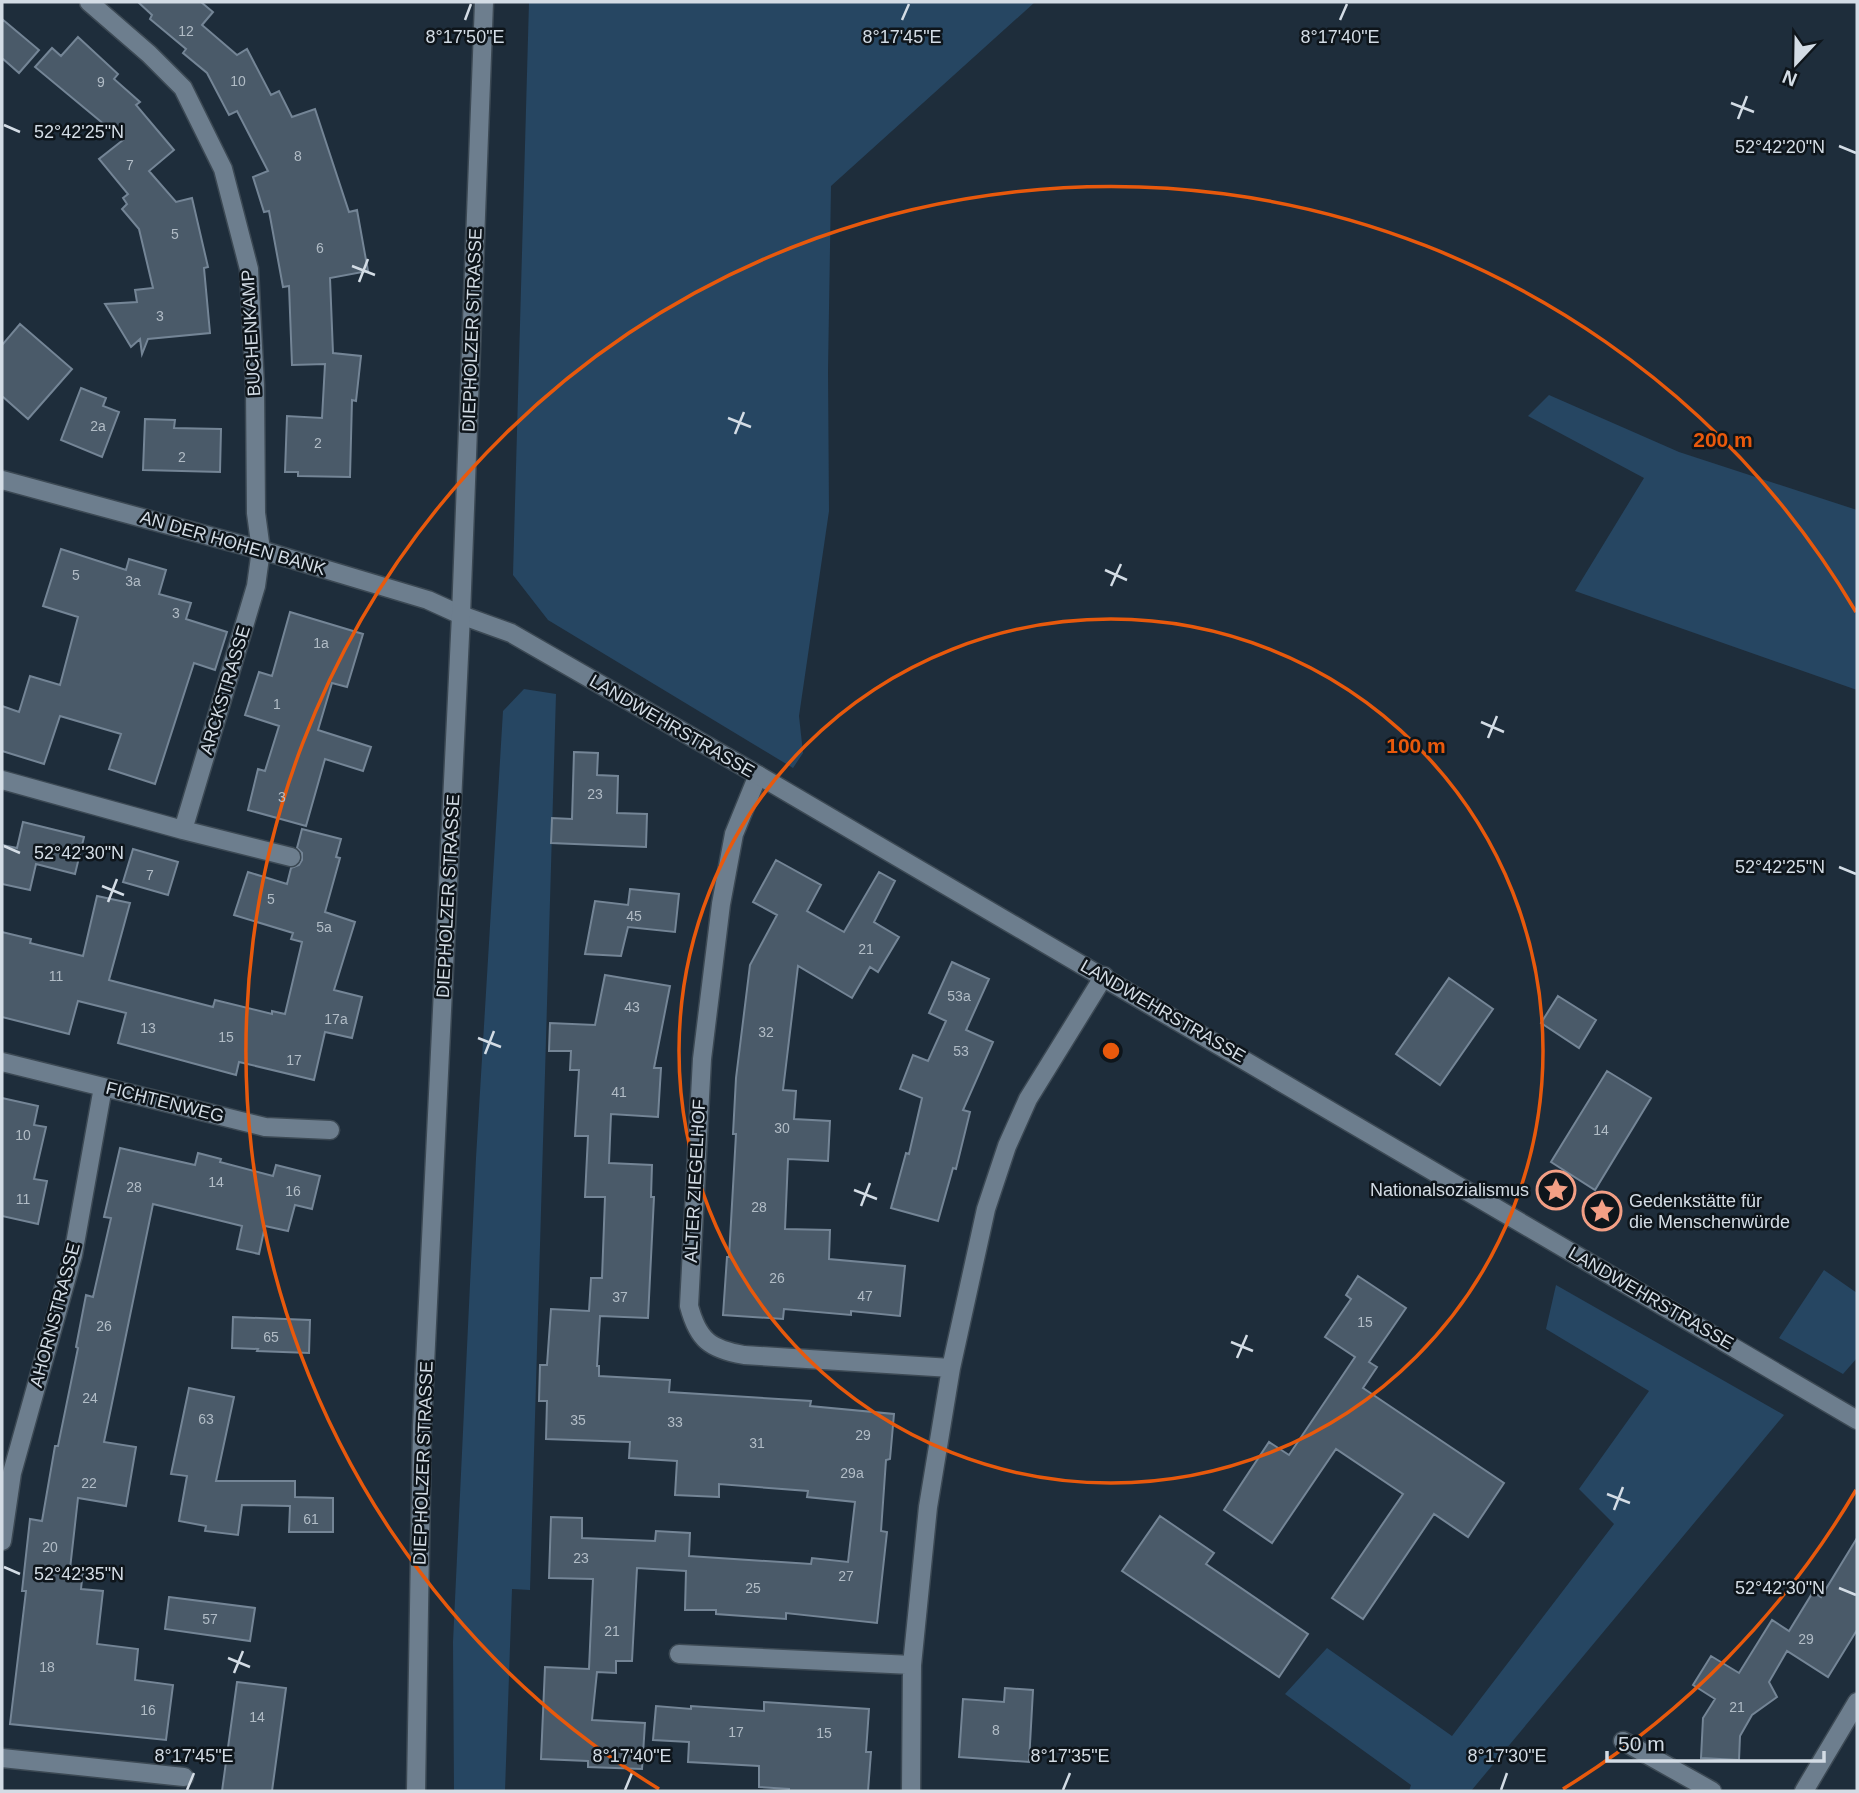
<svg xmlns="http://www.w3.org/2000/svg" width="1859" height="1793" font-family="Helvetica,sans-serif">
  <rect width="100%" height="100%" fill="#1e2d3b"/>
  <!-- green -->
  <path fill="#264662" d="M529,2H1035L831,186L828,371L829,511L799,716L803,753L793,768L548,620L513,575Z
    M1549,395L1679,452L1857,510V690L1575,591L1644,478L1528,416Z
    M524,689L556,694L530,1590L512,1589L505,1791H454L453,1642L476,1158L503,711Z
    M1824,1270L1857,1293V1358L1843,1374L1779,1338Z
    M1556,1285L1784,1415L1471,1791H1409L1411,1785L1285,1694L1327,1648L1452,1736L1614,1524L1579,1489L1649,1391L1546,1329Z"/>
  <!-- building -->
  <path fill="#4a5a69" stroke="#748596" stroke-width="2" d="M138,2H201L213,12L202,25L237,55L247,49L271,95L279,91L292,117L315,109L349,212L357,210L368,271L330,278L333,353L361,356L356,401L352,400L350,477L298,476V472H285L287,416L322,418L325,364L292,365L289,286L283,287L269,211L264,212L253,177L268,171L237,111L229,115L207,73L183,53L186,49L150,19L152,15Z
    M2,19L39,50L19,73L2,58Z
    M78,37L118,74L114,79L140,102L136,105L174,150L149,171L176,202L192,198L208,267L204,268L210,333L148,339L142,354L140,339L131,347L105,304L137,302L135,290L153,288L139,229L122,209L127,204L123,198L128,194L99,159L123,140L35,67L52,48L61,56Z
    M20,324L72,369L28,419L2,396V345Z
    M81,388L106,398L103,406L119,412L102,457L61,440Z
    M145,419L175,420L174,428L221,429L220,472L143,470Z
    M61,549L126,570L129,559L166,570L159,594L191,603L186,619L227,632L215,670L194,663L155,784L109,769L121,734L60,716L44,764L2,751V706L19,712L30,676L60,685L78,617L43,606Z
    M290,612L363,634L347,687L332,683L318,730L371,747L363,771L325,759L306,826L248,810L258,769L265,771L279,726L245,715L259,672L272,676Z
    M574,752L598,753L597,775L618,776L617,813L647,814L646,847L551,843L552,818L572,819Z
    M23,822L84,837L75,874L36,864L30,890L2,884V845L17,848Z
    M302,829L341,839L336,857L340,858L325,912L355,922L334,990L362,997L352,1038L325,1032L314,1080L239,1062L236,1075L118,1043L126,1013L78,1001L69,1034L2,1017V932L31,939L30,943L83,956L97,896L130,903L109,980L213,1007L215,1000L272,1014V1011L285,1014L302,942L291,939L293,933L234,915L248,872L287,884L291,868L299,865L302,860V853L297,848Z
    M133,849L178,862L168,895L123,882Z
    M776,860L821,885L807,911L844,932L879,872L895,881L874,922L899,937L878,972L870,967L852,998L798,966L783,1090L796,1091L794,1119L830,1121L828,1161L788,1159L785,1229L830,1230L829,1259L905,1266L900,1316L851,1311V1315L784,1309L783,1319L723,1315L727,1257H729L736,1134H733L736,1078L750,965L777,915L753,902Z
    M630,889L679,894L675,932L628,927L621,956L585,954L595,901L628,905Z
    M952,962L989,979L966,1030L993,1042L963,1110L970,1112L956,1169L953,1168L938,1221L891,1208L906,1153L909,1154L922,1098L900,1089L913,1055L928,1061L946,1021L929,1013Z
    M605,975L670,986L654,1068H661L658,1117L611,1114L609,1163L652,1165L651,1197H654L648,1318L600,1316L597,1366H599V1376L670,1380L669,1392L811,1401L810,1406L894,1414L890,1459L886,1460L881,1531L887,1532L877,1623L786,1613V1619L716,1614V1610H685L686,1571L637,1568L632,1661H616V1673L597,1672L592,1720L645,1723L642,1769L588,1767V1761L541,1759L545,1667L589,1669L593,1579L549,1578L551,1517L582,1518V1538L655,1541L656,1531L690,1533L689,1556L811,1564L812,1558L848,1562L855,1502L807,1497L808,1491L719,1484V1497L675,1495L677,1461L629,1458L630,1442L546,1439L547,1401H539L540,1365H547L551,1309L589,1311L591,1278H602L605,1197H585L588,1136H575L579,1070H570L571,1051H549L550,1023L595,1025Z
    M1449,978L1493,1009L1440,1085L1396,1054Z
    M1558,996L1596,1020L1579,1048L1541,1023Z
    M1607,1071L1651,1098L1595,1190L1551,1162Z
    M2,1098L38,1106L34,1125L46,1127L34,1179L47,1181L38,1224L2,1216Z
    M120,1148L195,1165L198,1153L221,1159L220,1162L273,1176L276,1165L320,1176L312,1209L295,1205L288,1231L265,1226L259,1254L237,1249L242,1226L153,1204L104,1442L136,1447L126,1506L78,1498L70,1569L83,1571L81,1589L103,1591L97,1644L138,1649L135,1680L173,1685L166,1740L10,1724L26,1591H22L30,1519L42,1521L55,1446H58L78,1348L76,1347L86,1295L93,1297L111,1218L104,1217Z
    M1358,1276L1406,1308L1369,1362L1377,1367L1363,1388L1504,1483L1468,1537L1434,1514L1363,1619L1332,1598L1403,1494L1336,1449L1272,1543L1224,1510L1269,1442L1289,1455L1355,1357L1325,1337L1351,1299L1346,1295Z
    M233,1317L310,1320L309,1353L257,1351L258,1349L232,1348Z
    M189,1388L234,1397L216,1481H295V1497L333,1498V1532H289L290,1506L242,1505L238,1535L205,1531L206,1526L179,1521L187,1476L171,1474Z
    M1160,1516L1214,1553L1206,1564L1308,1634L1279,1677L1122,1571Z
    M1857,1538V1630L1828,1677L1787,1651L1769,1682L1777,1697L1752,1715L1740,1736L1739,1760L1701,1758L1703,1718L1715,1699L1693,1685L1711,1656L1739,1673L1772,1620L1789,1631L1813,1592L1821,1597Z
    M169,1597L255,1608L250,1641L165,1629Z
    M237,1682L286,1688L272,1791H222Z
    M1005,1688L1033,1690L1029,1762L959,1757L963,1699L1004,1702Z
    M764,1702L869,1709L866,1752H871L868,1791H789V1789L759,1787V1766L688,1762L689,1742L653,1740L656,1706L691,1709V1706L764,1711Z"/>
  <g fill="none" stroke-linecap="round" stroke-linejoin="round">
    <defs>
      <path id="minor" d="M2,480L261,550L428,600L461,615
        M758,775L734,834L721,904L702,1059L689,1306C698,1340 710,1349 744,1355L951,1368L928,1507L912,1665
        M2,780L183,830L256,586L261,550L256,513L255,386L249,269L223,169L183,88L149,54L89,2
        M183,830L291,857
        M2,1062L265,1127L330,1130
        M951,1368L986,1209L1007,1146L1028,1099L1104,976
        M2,1541L12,1473L73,1255L103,1087
        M679,1654L912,1665L911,1791
        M1623,1741L1712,1791
        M2,1758L184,1777
        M1804,1791L1857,1702"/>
      <path id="tertiary" d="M461,615L511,633L758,775L1857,1420"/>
      <path id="secondary" d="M416,1791L422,1427L461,615L484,2"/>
    </defs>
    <!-- minor casing -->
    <use href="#minor" stroke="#3c4954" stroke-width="21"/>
    <!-- tertiary casing -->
    <use href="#tertiary" stroke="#3c4954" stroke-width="21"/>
    <!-- secondary casing -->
    <use href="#secondary" stroke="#3c4954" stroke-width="21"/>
    <!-- minor -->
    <use href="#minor" stroke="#6d7e8e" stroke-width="18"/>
    <!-- tertiary -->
    <use href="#tertiary" stroke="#6d7e8e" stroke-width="18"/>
    <!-- secondary -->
    <use href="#secondary" stroke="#6d7e8e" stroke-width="18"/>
  </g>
  <!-- ticks -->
  <path fill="none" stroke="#d3dce5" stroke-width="2.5" d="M465,20L471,4M902,20L909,4M1340,20L1347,4M1731,103L1754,112M1738,119L1747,96M4,125L20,132M1839,146L1856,153M352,266L375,275M359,282L368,259M728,418L751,427M735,434L744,412M1105,570L1127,580M1111,586L1121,564M1481,722L1504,732M1488,738L1497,716M4,846L20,853M1839,867L1856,874M102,886L124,895M108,902L117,879M478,1038L501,1047M485,1054L494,1031M854,1190L877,1199M861,1206L870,1183M1231,1342L1253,1351M1237,1358L1247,1335M1607,1494L1630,1503M1614,1510L1623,1487M4,1567L20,1574M1839,1588L1856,1595M228,1658L250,1667M234,1673L243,1651M187,1790L194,1773M625,1790L632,1773M1063,1790L1070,1773M1501,1790L1507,1773"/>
  <!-- distance rings -->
  <g fill="none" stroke="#e8590c" stroke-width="3.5">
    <circle cx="1111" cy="1051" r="432"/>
    <path d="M1856 1490A865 865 0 0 1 1563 1789M659 1789A865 865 0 1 1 1856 612"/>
  </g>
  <!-- icons -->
  <defs>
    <symbol id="sight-ring" viewBox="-11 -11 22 22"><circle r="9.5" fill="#0e151b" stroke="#f39f85" stroke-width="1.5"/><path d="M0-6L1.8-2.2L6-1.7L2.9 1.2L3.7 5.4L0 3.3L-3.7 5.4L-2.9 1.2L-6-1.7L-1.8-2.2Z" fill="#f39f85"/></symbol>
  </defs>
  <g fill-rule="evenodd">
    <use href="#sight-ring" x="1534" y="1168" width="44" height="44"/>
    <use href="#sight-ring" x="1580" y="1189" width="44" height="44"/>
  </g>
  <g text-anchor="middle" stroke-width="5" stroke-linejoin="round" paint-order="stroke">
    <!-- number labels -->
    <g font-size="14" fill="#b1bcc6">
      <text x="186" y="36">12</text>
      <text x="238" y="86">10</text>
      <text x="101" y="87">9</text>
      <text x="298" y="161">8</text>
      <text x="130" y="170">7</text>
      <text x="175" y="239">5</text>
      <text x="320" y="253">6</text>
      <text x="160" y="321">3</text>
      <text x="98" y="431">2a</text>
      <text x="318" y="448">2</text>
      <text x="182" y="462">2</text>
      <text x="76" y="580">5</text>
      <text x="133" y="586">3a</text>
      <text x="176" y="618">3</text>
      <text x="321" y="648">1a</text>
      <text x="277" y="709">1</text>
      <text x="595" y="799">23</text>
      <text x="282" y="802">3</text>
      <text x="150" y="880">7</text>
      <text x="271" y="904">5</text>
      <text x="634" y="921">45</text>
      <text x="324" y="932">5a</text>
      <text x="866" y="954">21</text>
      <text x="56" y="981">11</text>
      <text x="959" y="1001">53a</text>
      <text x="632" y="1012">43</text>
      <text x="336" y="1024">17a</text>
      <text x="148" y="1033">13</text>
      <text x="766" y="1037">32</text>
      <text x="226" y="1042">15</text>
      <text x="961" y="1056">53</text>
      <text x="294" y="1065">17</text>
      <text x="619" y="1097">41</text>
      <text x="782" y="1133">30</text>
      <text x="1601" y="1135">14</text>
      <text x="23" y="1140">10</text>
      <text x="216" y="1187">14</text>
      <text x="134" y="1192">28</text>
      <text x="293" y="1196">16</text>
      <text x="23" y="1204">11</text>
      <text x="759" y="1212">28</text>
      <text x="777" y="1283">26</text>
      <text x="865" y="1301">47</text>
      <text x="620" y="1302">37</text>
      <text x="1365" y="1327">15</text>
      <text x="104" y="1331">26</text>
      <text x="271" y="1342">65</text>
      <text x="90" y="1403">24</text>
      <text x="206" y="1424">63</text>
      <text x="578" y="1425">35</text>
      <text x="675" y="1427">33</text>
      <text x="863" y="1440">29</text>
      <text x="757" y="1448">31</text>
      <text x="852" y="1478">29a</text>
      <text x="89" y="1488">22</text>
      <text x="311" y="1524">61</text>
      <text x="50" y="1552">20</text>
      <text x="581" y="1563">23</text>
      <text x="846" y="1581">27</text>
      <text x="753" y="1593">25</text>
      <text x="210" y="1624">57</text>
      <text x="612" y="1636">21</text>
      <text x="1806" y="1644">29</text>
      <text x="47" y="1672">18</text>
      <text x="1737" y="1712">21</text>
      <text x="148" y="1715">16</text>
      <text x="257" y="1722">14</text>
      <text x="996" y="1735">8</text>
      <text x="736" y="1737">17</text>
      <text x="824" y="1738">15</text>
    </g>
    <!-- street labels -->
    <g font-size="18" fill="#d3dce5" stroke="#0e151b">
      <text transform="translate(472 330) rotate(-88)" y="6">DIEPHOLZER STRASSE</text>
      <text transform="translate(251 333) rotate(-93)" y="6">BUCHENKAMP</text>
      <text transform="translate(233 543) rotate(16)" y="6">AN DER HOHEN BANK</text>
      <text transform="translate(225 690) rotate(-73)" y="6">ARCKSTRASSE</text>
      <text transform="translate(672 726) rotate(30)" y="6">LANDWEHRSTRASSE</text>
      <text transform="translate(448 896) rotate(-87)" y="6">DIEPHOLZER STRASSE</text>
      <text transform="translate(1163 1011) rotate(30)" y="6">LANDWEHRSTRASSE</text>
      <text transform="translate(165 1102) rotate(14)" y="6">FICHTENWEG</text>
      <text transform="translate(695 1181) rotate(-87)" y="6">ALTER ZIEGELHOF</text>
      <text transform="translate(1651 1298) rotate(30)" y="6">LANDWEHRSTRASSE</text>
      <text transform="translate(55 1315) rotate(-75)" y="6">AHORNSTRASSE</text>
      <text transform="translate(423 1463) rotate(-88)" y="6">DIEPHOLZER STRASSE</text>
    </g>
    <!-- poi labels -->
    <g font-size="18" fill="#d3dce5" stroke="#0e151b" text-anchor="end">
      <text x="1529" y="1196">Nationalsozialismus</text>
      <text x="1629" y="1207" text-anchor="start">Gedenkstätte für<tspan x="1629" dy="21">die Menschenwürde</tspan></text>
    </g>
  </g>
  <g font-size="18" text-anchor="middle" fill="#d3dce5" stroke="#0e151b" stroke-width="5" stroke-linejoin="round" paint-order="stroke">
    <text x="465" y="43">8°17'50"E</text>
    <text x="902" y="43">8°17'45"E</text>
    <text x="1340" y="43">8°17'40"E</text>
    <text x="79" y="138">52°42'25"N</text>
    <text x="1780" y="153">52°42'20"N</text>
    <text x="79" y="859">52°42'30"N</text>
    <text x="1780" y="873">52°42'25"N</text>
    <text x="79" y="1580">52°42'35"N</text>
    <text x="1780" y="1594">52°42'30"N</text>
    <text x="194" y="1762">8°17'45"E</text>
    <text x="632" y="1762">8°17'40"E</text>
    <text x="1070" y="1762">8°17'35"E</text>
    <text x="1507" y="1762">8°17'30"E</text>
  </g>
  <circle cx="1111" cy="1051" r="10" fill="#e8590c" stroke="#0e151b" stroke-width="3.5"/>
  <g font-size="21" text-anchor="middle" font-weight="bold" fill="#e8590c" stroke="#0e151b" stroke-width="5" stroke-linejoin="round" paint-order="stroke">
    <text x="1723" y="447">200 m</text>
    <text x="1416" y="753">100 m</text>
  </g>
  <!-- border -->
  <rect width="1859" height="1793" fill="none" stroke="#d3dce5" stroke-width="7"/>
  <!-- north arrow -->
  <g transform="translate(1796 63) rotate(202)" stroke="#0e151b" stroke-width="5" paint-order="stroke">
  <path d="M0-5L12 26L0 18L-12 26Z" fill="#d3dce5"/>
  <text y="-10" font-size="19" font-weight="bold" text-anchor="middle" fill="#d3dce5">N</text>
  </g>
  <!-- scale -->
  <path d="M1607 1751v10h217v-10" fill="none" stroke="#d3dce5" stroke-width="3.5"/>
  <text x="1618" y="1751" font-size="21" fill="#d3dce5" stroke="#0e151b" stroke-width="5" paint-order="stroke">50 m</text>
</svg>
